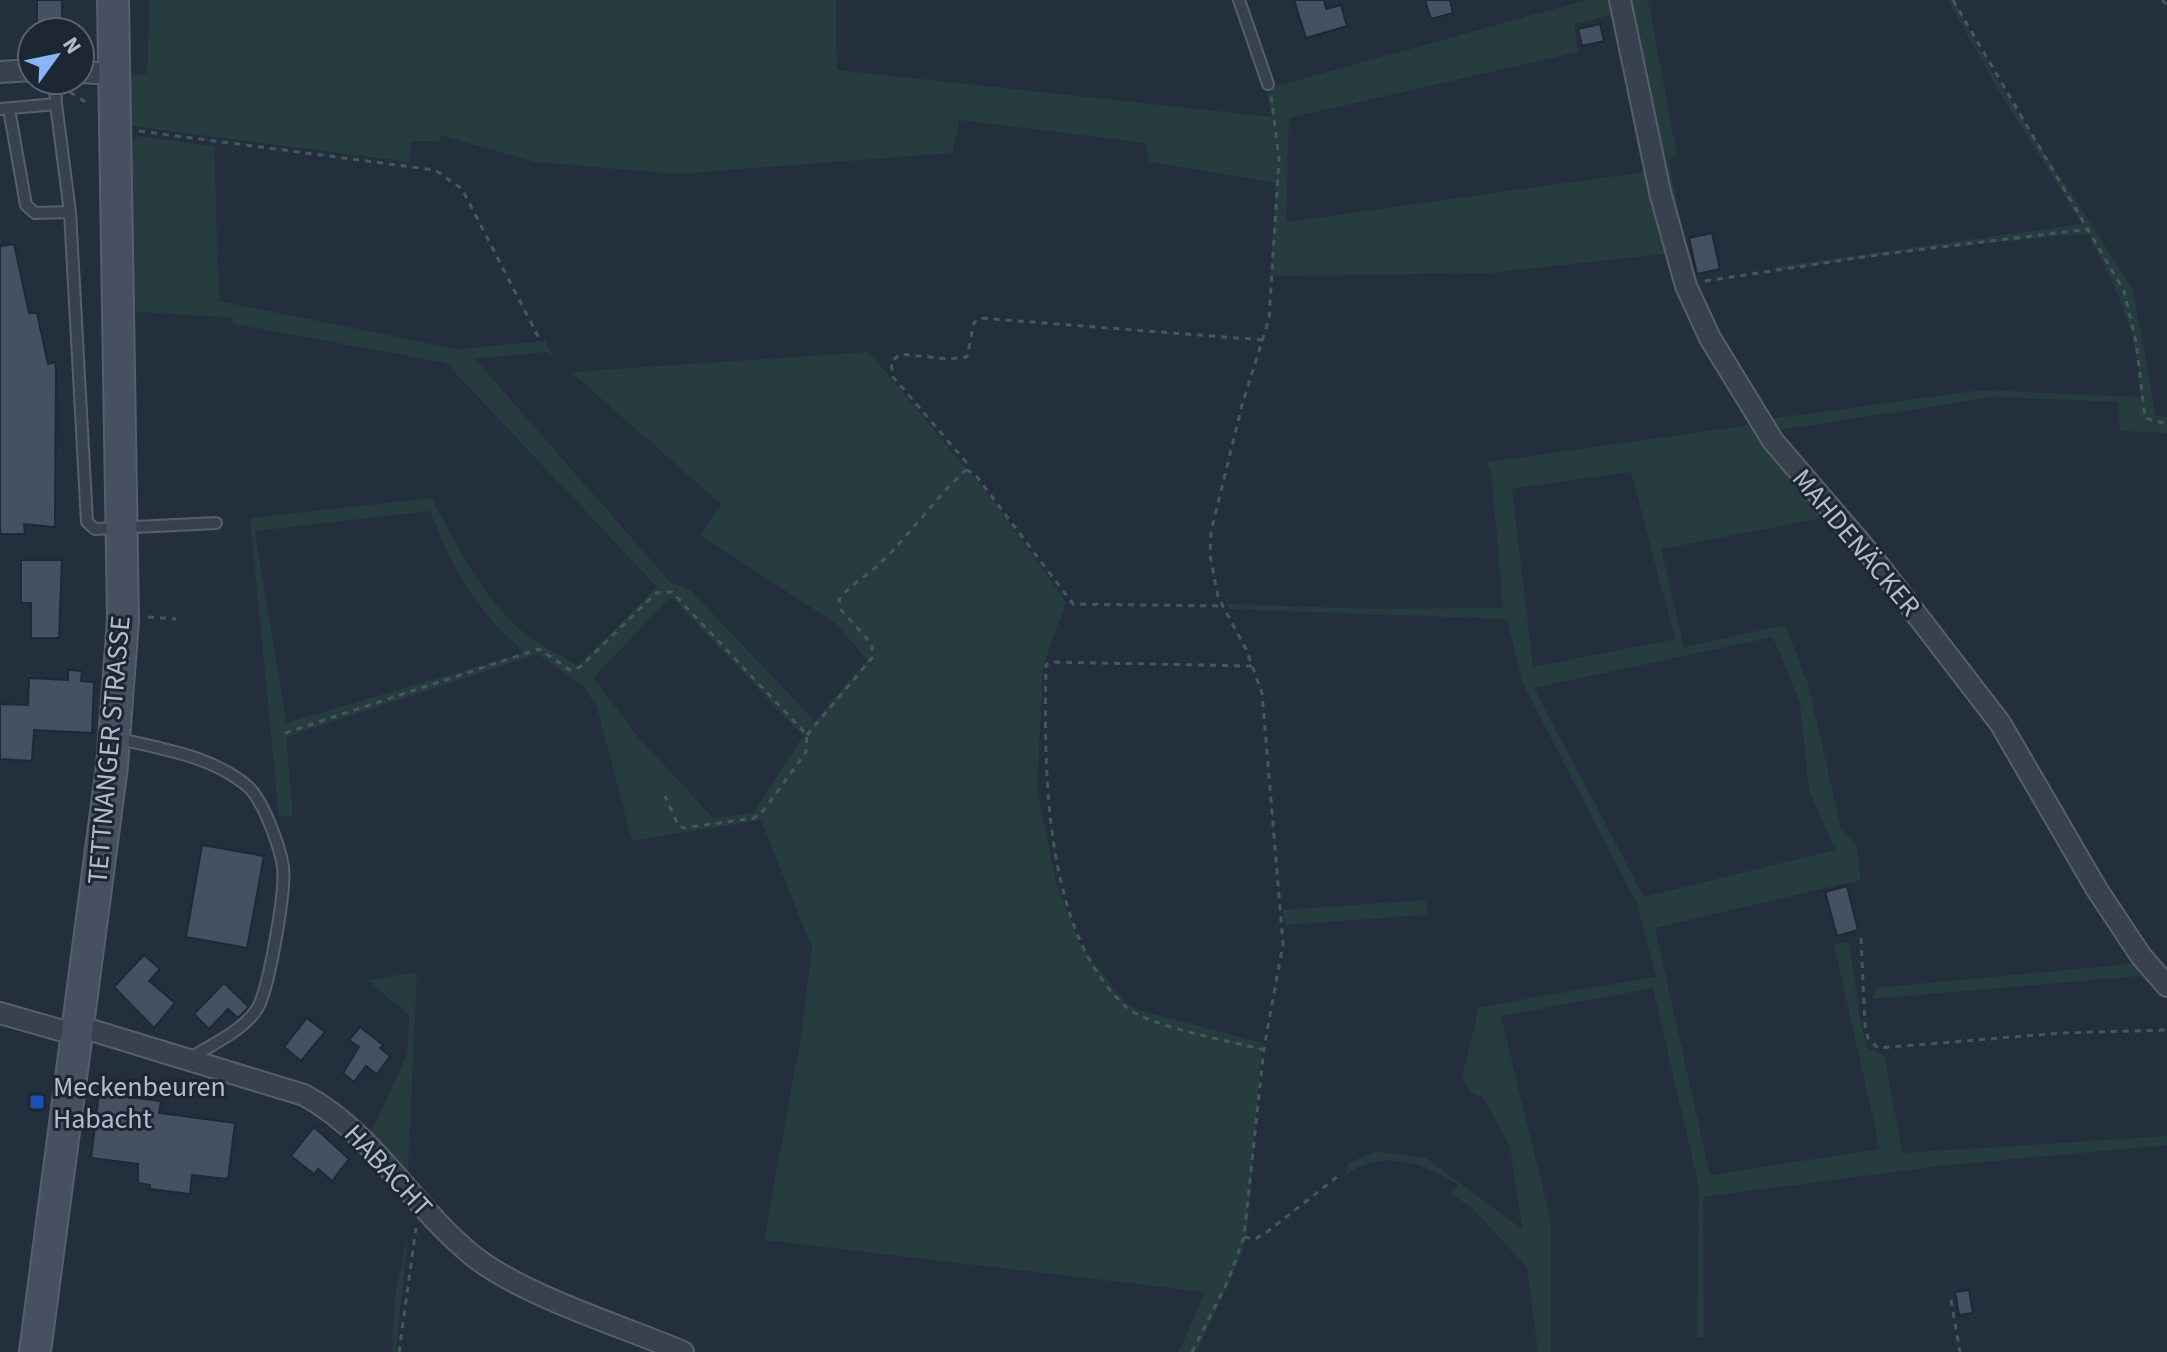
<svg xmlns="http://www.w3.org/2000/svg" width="2167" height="1352" font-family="'Source Sans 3',sans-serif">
  <rect width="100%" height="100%" fill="#242f3e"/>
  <!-- green -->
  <path fill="#263c3f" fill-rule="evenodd" d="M150,0H836L837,70L1272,117L1266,89L1586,0H1614L1616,11L1612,15L1574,24L1578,52L1289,118L1286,222L1645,172L1665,254L1490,273L1271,276L1276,183L1149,162L1146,143L959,120L953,153L676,174L535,162L440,135L439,141H411L409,162L130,126L131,76L147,73Z
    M1630,0H1648L1677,156L1668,159L1693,278L1687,268Z
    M1948,0H1954L1990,69L2133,289L2156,416L2167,417V433L2120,431L2118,402L1995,397L1779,430L1769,419L1982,390L2140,397C2141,337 2115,285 2088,234L1932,248L1773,271V267L2082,224L2000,93Z
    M137,136L214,146L219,301L457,349L545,341L553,357L547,352L475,359L670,582L690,590L815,721L867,660L835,623L700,535L721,504L571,372L869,352L997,505L1066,602L1043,666L1037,790L1056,882L1080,944L1125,1003L1139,1010L1262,1043L1247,1233L1243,1251L1197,1352H1179L1205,1292L764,1240L801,1036L812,948L761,820L632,841L597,707L584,687L538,654L286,737L293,816H279L250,518L432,498C457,547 482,596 524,633C540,646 560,655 578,666L657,587L446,363L233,324L232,318L129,311L130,142ZM430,511C445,551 464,588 492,621C502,632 514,642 524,653L286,723L255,531ZM671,597L803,736L753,813L713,818L639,738L593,678Z
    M1751,425L1828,517L1661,549L1684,647L1785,625L1808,684L1841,828L1856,844L1861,880L1655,928L1710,1175L1880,1149L1834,945L1849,941L1860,1020L1867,1048L1885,1056L1902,1153L2167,1136V1145L1940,1166L1703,1197L1704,1337L1697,1338L1699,1187L1653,988L1501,1016L1551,1223V1352H1538L1527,1267L1471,1207L1451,1194L1458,1185C1422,1162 1382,1148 1344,1176L1349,1163L1376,1151L1426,1158L1522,1229L1510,1147L1484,1098L1471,1093L1462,1077L1479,1007L1656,977L1637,904L1522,682L1507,619L1229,609L1227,604L1374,609L1503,608L1492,478L1487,462ZM1631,472L1675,639L1533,667L1512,489ZM1773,637L1800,703L1809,790L1835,850L1644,897L1534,688Z
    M1425,900L1427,915L1285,925L1283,910Z
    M2140,963L2167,994V997L2151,975L1873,999L1876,988Z
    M417,972L408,1172L370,1135L407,1055L409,1015L367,980Z
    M408,1234L396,1352H392L395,1295Z"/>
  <!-- building -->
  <path fill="#455162" stroke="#1f2835" stroke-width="2" d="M37,0H62V31H37Z
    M1294,0H1324L1326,9L1341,5L1347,26L1306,38Z
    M1425,0H1450L1453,13L1431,19Z
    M1600,24L1604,41L1582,46L1578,29Z
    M1712,233L1720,269L1697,274L1689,238Z
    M14,244L29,313H37L48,364L55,362L56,370L55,527L24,524L25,534H0V246Z
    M21,560H62L59,638H31V603H21Z
    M68,670L82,671L81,681L94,682L92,733L34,730L32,761L0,759V704L28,705L29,678L68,680Z
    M202,845L264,856L247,948L186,937Z
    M1847,886L1858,930L1837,936L1825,892Z
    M144,955L160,969L149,981L175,1003L154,1028L114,987Z
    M224,983L249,1007L238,1018L228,1009L209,1029L194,1014Z
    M307,1018L325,1032L301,1061L284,1047Z
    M360,1027L383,1045L380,1048L390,1056L377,1074L366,1066L354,1082L343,1073L359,1047L349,1040Z
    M99,1093L161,1101L159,1113L235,1123L228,1179L192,1175L190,1194L150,1189V1185L138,1183V1164L91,1158Z
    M314,1127L349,1159L332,1181L318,1169L314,1174L291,1156Z
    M1969,1290L1973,1313L1959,1315L1955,1292Z"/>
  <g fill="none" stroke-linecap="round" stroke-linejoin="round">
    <defs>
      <path id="lane" d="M1239,0L1268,84
        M56,104L70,212
        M0,109L56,104L55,80
        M9,109L26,205L35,213L70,212L87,522L95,529L216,523
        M116,738C160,749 210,755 246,785C262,797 280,846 283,867C286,890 269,990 257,1009C243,1031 210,1045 189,1059"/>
      <path id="street" d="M1620,0L1660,192L1686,286L1710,338L1773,441L1870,554L2000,723L2096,888L2141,956L2167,986
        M0,72L32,70
        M80,72L114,74
        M0,1013L77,1035
        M78,1026L304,1095C374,1133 411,1205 472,1255C521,1295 622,1326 683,1352"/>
      <path id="secondary" d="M35,1352L112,766L123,620L113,0"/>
    </defs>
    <!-- lane casing -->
    <use href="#lane" stroke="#565f6c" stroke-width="14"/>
    <!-- street casing -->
    <use href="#street" stroke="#565f6c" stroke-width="24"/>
    <!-- secondary casing -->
    <use href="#secondary" stroke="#565f6c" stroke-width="34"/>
    <!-- path -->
    <path stroke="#44595c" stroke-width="3" stroke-dasharray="6 6" stroke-linecap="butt" d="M1953,0L2124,291L2136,342L2145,418L2167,424
      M2162,0L2167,5
      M70,92L90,105
      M139,131L435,170L462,189L540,340
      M1705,281L1884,254L2089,229
      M966,470L974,473L1073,604L1222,606
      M148,617L176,619
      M1252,666L1050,662L1046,665C1044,768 1043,930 1125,1006C1148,1027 1231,1041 1264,1050
      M285,733L539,649L570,670L580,667L656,593L672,592L807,735L806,752L764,810L754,818L684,828L678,825L665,796
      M807,735L872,658V644L841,610L839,600C849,585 863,579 876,567C908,538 933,500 966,470V462L893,377L891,362L900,354L948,359L967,357L974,323L980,318L1263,340
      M1861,938L1865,1025L1868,1038L1878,1048L2062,1033L2167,1030
      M1244,1237L1255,1239L1267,1232L1337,1177
      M1951,1300L1960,1352
      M399,1352L416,1228
      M1192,1352L1228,1281L1244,1237L1264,1048L1283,944L1262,693L1246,649L1218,597L1210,555L1211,532L1242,405L1269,319L1279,159L1271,95"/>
    <!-- lane -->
    <use href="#lane" stroke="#38414e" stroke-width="10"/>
    <!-- street -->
    <use href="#street" stroke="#38414e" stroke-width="20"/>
    <!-- secondary -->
    <use href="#secondary" stroke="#465061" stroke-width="30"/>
  </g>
  <!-- markers -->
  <rect fill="#1a4fb4" stroke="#1d2633" stroke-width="3" x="29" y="1094" width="16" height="16" rx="4"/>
  <g text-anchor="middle" stroke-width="6" stroke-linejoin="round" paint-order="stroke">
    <!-- street labels -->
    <g font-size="28" fill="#b4bcc9" stroke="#1d2633">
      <text transform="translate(1857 542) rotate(50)" y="10">MAHDENÄCKER</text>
      <text transform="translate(108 750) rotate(-85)" y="10">TETTNANGER STRASSE</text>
      <text transform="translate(389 1170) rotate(47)" y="10">HABACHT</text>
    </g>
    <!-- poi labels -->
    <g font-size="28" fill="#b4bcc9" stroke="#1d2633" text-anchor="start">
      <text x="53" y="1096">Meckenbeuren<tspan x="53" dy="32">Habacht</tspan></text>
    </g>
  </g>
  <!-- north arrow -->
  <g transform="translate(56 56) rotate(57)"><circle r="38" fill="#1d2633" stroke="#59626f" stroke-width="2"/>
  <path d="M0-6L14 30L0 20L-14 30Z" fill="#8ab4f8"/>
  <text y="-12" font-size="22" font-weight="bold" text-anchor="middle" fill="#b4bcc9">N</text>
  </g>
</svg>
